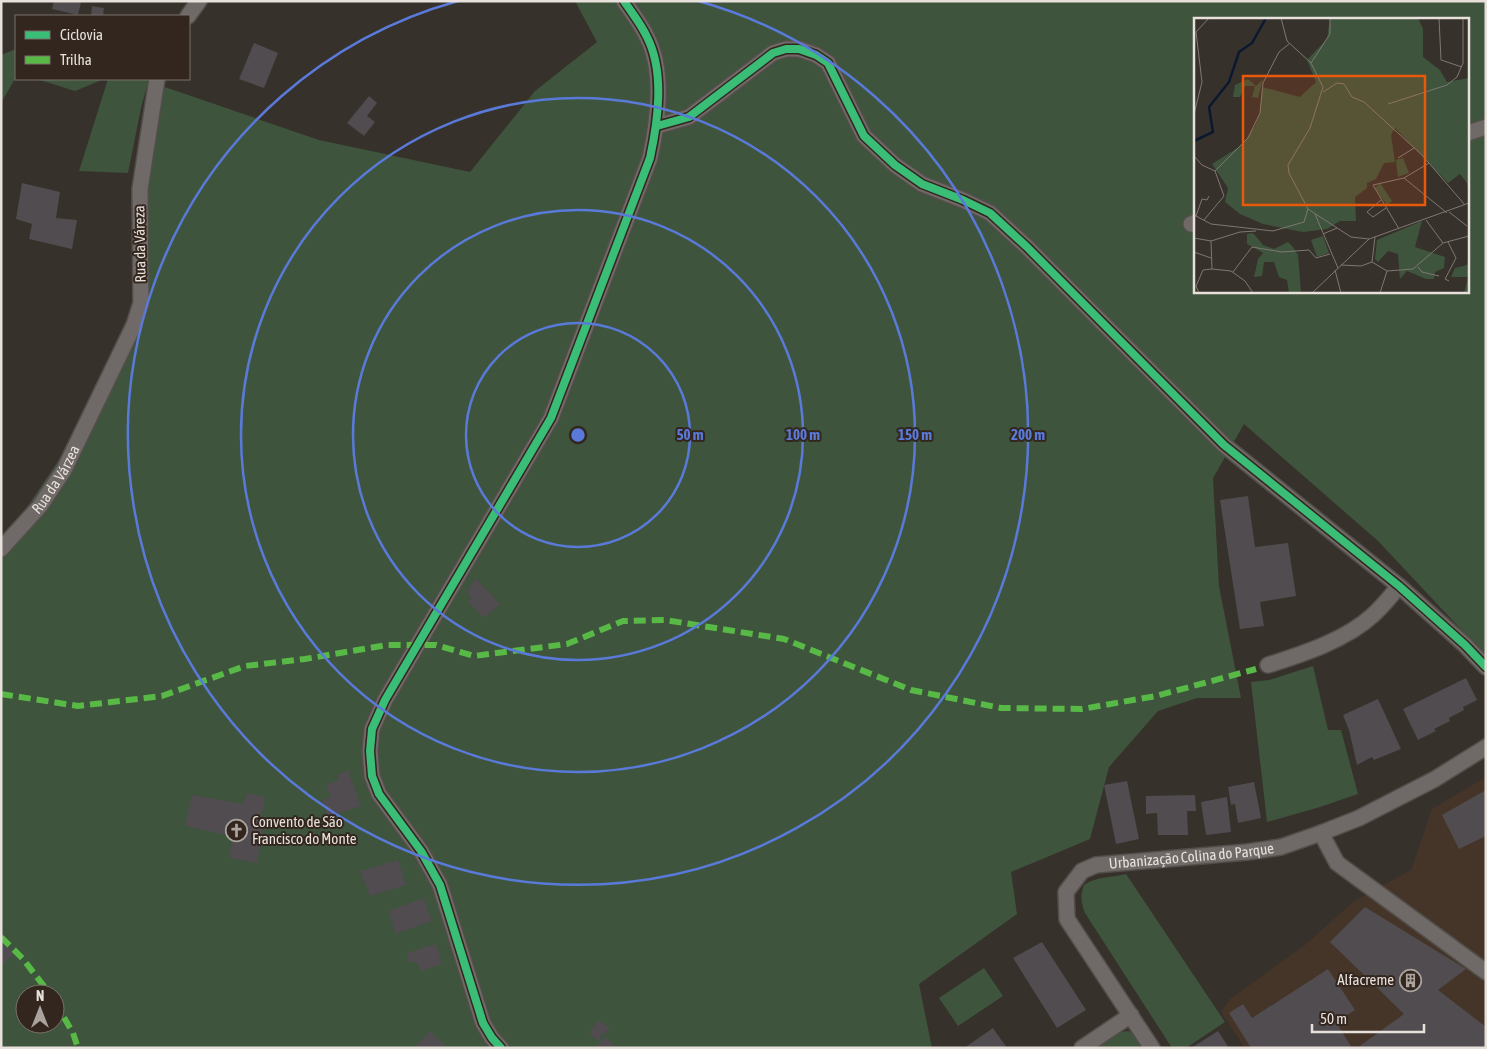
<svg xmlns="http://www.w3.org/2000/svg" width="1487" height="1049" font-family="'Asap Condensed',sans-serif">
  <rect width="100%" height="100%" fill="#37312c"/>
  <!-- built -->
  <path fill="#453529" d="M1486,777V1048H1245L1221,1012L1230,999L1305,945L1353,902L1411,870L1432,809Z"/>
  <!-- green -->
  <path fill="#3e543d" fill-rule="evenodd" d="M575,1H1486V656L1378,541L1244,424L1213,478L1219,586L1241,698H1197L1158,711L1109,767L1090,839L1011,872L1017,914L919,984L932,1048H1V546L98,402L141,303L156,84L319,140L470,172L535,91L597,42ZM1196,19H1468V291H1196ZM25,994H55V1024H25Z
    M16,49V77L1,103V55Z
    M37,79H104L75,91Z
    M108,79H149L141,108L128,173L79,171Z
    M1313,666L1328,730H1341L1358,794L1320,807L1267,822L1251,682L1269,680Z
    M1126,874L1225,1022L1186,1048H1172L1085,913C1081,902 1080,896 1084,885C1098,876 1110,878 1126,874Z
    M984,968L1003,996L958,1026L939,998Z
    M1129,1031L1135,1035L1143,1048H1096L1120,1032Z"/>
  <!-- building -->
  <path fill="#504c50" d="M54,1L81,2L78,15L52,9Z
    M92,6L104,8L103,16H91Z
    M254,43L278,53L264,88L239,79Z
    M369,96L377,103L367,116L375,122L364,136L347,123Z
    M22,183L60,192L56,218L77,220L72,249L29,239L32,224L16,219Z
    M1248,496L1255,547L1288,543L1296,596L1260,602L1264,626L1240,629L1220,500Z
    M477,579L500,604L484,618L467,601L472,598L466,591L471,588L469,586Z
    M1466,678L1477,700L1463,707L1464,710L1449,718L1450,721L1434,729L1436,731L1418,740L1403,709Z
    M1378,699L1401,749L1374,760L1372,757L1357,765L1349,730L1343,715Z
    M348,770L361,806L328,817L322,800L331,797L326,785L339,780L337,775Z
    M1127,781L1139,839L1116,844L1104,785Z
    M1254,782L1261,818L1238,823L1235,804L1231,805L1228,787Z
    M1486,790V836L1459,849L1442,815Z
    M248,793L265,797L261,819L265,820L257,863L229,858L233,836L185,826L192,795L243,804Z
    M1195,795L1196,811H1187L1188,835H1158L1157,813L1146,814V796Z
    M1227,797L1231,832L1206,835L1201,802Z
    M398,860L406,885L370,896L360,871Z
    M424,898L432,921L395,934L389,911Z
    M1365,907L1466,969L1438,990L1486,1027V1048H1357L1404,1014L1330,942Z
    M1,940L14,954L1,966Z
    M1042,942L1086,1010L1057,1028L1013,958Z
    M436,944L442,964L421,971L416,962H408L407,953Z
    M1328,969L1355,1010L1336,1022L1352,1048H1251L1229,1013L1243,1004L1252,1018Z
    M598,1020L610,1028L605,1034L603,1033L598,1041L589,1033Z
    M993,1028L1007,1048H968L967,1046Z
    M430,1031L447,1048H414Z
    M1218,1031L1229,1048H1191Z
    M605,1037L618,1048H595Z"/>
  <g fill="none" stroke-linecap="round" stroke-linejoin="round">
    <defs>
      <g id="minor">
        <path d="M188,16L199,1"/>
        <path d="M657,126L689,117L773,53L786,49H799L816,55L828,63L864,136L895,165L922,184L963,200L990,213L1027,247L1224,445L1399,586L1465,645L1486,667"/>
        <path d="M1468,133L1486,127"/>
        <path d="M1191,224L1196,222"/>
        <path id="s1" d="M1,549L40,506L64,470L134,325L141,303L140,189L157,79"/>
        <path d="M1268,665C1303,654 1346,640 1373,615C1383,606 1391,596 1399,586"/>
        <path d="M1321,833L1337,863L1486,972"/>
        <path d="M501,1048L492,1038L483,1023L440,885L421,851L379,794L372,776L370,751L372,729L385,700L551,418L650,158C658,121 665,72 647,37C641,24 632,13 624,1"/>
        <path d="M1082,1048L1131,1015"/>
        <path id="s2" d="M1152,1048L1067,919L1066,892L1082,871L1096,865L1247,852L1281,847L1321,833L1359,818L1435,779L1486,747"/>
      </g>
    </defs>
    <!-- minor casing -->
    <use href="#minor" stroke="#534e49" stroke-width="18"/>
    <!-- minor -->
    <use href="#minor" stroke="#6f6a67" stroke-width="15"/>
    <!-- quiet -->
    <path stroke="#58b947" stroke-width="6" stroke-dasharray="12 6" stroke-linecap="butt" d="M1,694L78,706L162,696L245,666L305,659L387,645H436L474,656L567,644L623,621L665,620L784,639L911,690L1001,708L1082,709L1156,696L1256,669
      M1,937L23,959L50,994
      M55,1002L73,1033L78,1048"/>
    <defs>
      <path id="cycleway" d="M657,126L689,117L773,53L786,49H799L816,55L828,63L864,136L895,165L922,184L963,200L990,213L1027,247L1224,445L1399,586L1465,645L1486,667
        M501,1048L492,1038L483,1023L440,885L421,851L379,794L372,776L370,751L372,729L385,700L551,418L650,158C658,121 665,72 647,37C641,24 632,13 624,1"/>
    </defs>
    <!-- cycleway casing -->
    <use href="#cycleway" stroke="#32261e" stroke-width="11"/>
    <!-- cycleway -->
    <use href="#cycleway" stroke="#3abd76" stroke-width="8"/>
  </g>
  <!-- distance rings -->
  <g fill="none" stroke="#5a7ad9" stroke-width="2.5">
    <circle cx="578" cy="435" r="112"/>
    <circle cx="578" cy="435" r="225"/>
    <circle cx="578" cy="435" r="337"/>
    <path d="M698 1A450 450 0 1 1 458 1"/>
  </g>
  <!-- icons -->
  <defs>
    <symbol id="church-ring" viewBox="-11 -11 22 22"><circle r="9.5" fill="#32261e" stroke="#aaa39e" stroke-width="1.5"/><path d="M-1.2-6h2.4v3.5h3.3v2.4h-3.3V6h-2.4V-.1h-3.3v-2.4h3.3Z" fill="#aaa39e"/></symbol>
    <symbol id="building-ring" viewBox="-11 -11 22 22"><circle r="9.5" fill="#32261e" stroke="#aaa39e" stroke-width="1.5"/><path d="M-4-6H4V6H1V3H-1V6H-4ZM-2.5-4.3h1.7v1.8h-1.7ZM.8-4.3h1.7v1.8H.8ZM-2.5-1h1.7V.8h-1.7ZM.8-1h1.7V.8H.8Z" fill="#aaa39e"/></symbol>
  </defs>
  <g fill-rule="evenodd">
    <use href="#church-ring" x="224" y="818" width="25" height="25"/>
    <use href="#building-ring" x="1398" y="968" width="25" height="25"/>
  </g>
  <g text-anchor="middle" stroke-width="4" stroke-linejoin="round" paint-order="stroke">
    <!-- street labels -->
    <g font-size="15" fill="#e8e1db" stroke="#32261e">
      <text transform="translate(140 244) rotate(-91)" y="5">Rua da Váreza</text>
      <text dy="5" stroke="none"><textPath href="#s1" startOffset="89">Rua da Várzea</textPath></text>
      <text dy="5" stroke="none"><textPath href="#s2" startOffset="319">Urbanização Colina do Parque</textPath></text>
    </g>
    <!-- poi labels -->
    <g font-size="15" fill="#e8e1db" stroke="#32261e" text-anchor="start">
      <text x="252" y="827">Convento de São<tspan x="252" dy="17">Francisco do Monte</tspan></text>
      <text x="1394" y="985" text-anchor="end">Alfacreme</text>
    </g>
  </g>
  <!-- overview -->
  <g transform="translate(1194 18)">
    <rect width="275" height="275" fill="#37312c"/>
    <path d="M136,0H224L229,11V39L246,52L253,64L275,60V176L273,165L266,156L254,165L201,110L197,117L201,144L190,145L182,161L173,165V170L161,179L162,203H146L133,211L109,214L69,206L46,196L31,184L34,170L18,146L48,127L61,108L66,95L68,69L106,79L122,64L113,42L133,21ZM54,61L62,68L69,61L64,80L58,79L61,68H51L46,79H39L41,67ZM209,140L215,155L204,159L202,142ZM186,165L198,183L193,187L181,170ZM228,203L221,229L251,239L250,250L241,254L240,261H232L213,253L206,261L204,236L194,233L184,244L181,241L183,222ZM59,215L69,227L80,231L94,224L99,229L104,237L107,275H95L93,262L85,259L80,244H70L68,258L60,259L64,241L69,235L53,226V216ZM129,218L135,235L123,239L117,222ZM275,239V275H270L274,259H257L261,250L273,247Z" fill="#3e543d"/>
    <path fill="none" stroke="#0a1830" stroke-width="2.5" d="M0,123L19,114L15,89L35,64L45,34L58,25L72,0"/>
    <path fill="none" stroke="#7e7772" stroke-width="1" d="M87,0L93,23L117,45L129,69L116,110L94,147L95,155L114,191L157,219L175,221M245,0L247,42L268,49M117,45L136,16V0M129,74L143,65L150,66L158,79L170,84L228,137L271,187M194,86L253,67L263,59L269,45V0M0,96L8,64L2,14L15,0M0,138L8,147L21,153L54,120L66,95L69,65L85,34L95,26M204,140L220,130M210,160L253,195M187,182L173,194L179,199L192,190M255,194L273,208M121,196L144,250M0,197L17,206L79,213L110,204L114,191M2,198L8,181L13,182L15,178M10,202L30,178L21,153M232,202L249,225M205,211L179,167L210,160L235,145M129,216L143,210M0,220L17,223M17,223L46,214L62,213M17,223L18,251M254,224L262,240L251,261L255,263M0,234L17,240M178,244L181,219M178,244L193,253M147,247L167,248L178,244M224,249L228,254L245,258M141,252L147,275M193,253L219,251L249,225L275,218M39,254L58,229L88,234L115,232L122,240L136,236M5,275L2,268L9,252L18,251L37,253L51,263L59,275M118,275L175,221L275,185M186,275L193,253"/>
    <path fill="#e8590c" fill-opacity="0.15" stroke="#e8590c" stroke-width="2.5" d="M49,58H231V187H49Z"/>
    <rect width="275" height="275" fill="none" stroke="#e8e1db" stroke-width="2.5"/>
  </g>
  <circle cx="578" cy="435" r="8" fill="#5a7ad9" stroke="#32261e" stroke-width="2.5"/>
  <g font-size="15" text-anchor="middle" font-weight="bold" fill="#5a7ad9" stroke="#32261e" stroke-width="4" stroke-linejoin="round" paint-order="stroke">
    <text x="690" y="440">50 m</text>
    <text x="803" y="440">100 m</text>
    <text x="915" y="440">150 m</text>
    <text x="1028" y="440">200 m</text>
  </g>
  <!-- border -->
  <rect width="1487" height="1049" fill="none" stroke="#e8e1db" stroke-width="5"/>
  <!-- legend -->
  <rect x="15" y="15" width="175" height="65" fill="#32261e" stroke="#7b716a"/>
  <rect x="25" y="31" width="25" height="8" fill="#3abd76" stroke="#7b716a"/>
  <text x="60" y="40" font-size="15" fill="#e8e1db">Ciclovia</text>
  <rect x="25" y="56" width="25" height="8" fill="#58b947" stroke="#7b716a"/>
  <text x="60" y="65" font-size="15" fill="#e8e1db">Trilha</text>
  <!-- north arrow -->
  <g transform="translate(40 1009)"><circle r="24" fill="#32261e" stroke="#7b716a"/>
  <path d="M0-4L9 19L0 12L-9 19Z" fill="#aaa39e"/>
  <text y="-8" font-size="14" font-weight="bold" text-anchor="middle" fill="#e8e1db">N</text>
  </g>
  <!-- scale -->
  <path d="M1312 1024v8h112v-8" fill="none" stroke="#e8e1db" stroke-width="2.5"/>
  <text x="1320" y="1024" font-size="15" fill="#e8e1db" stroke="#32261e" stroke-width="4" paint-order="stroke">50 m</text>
</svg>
